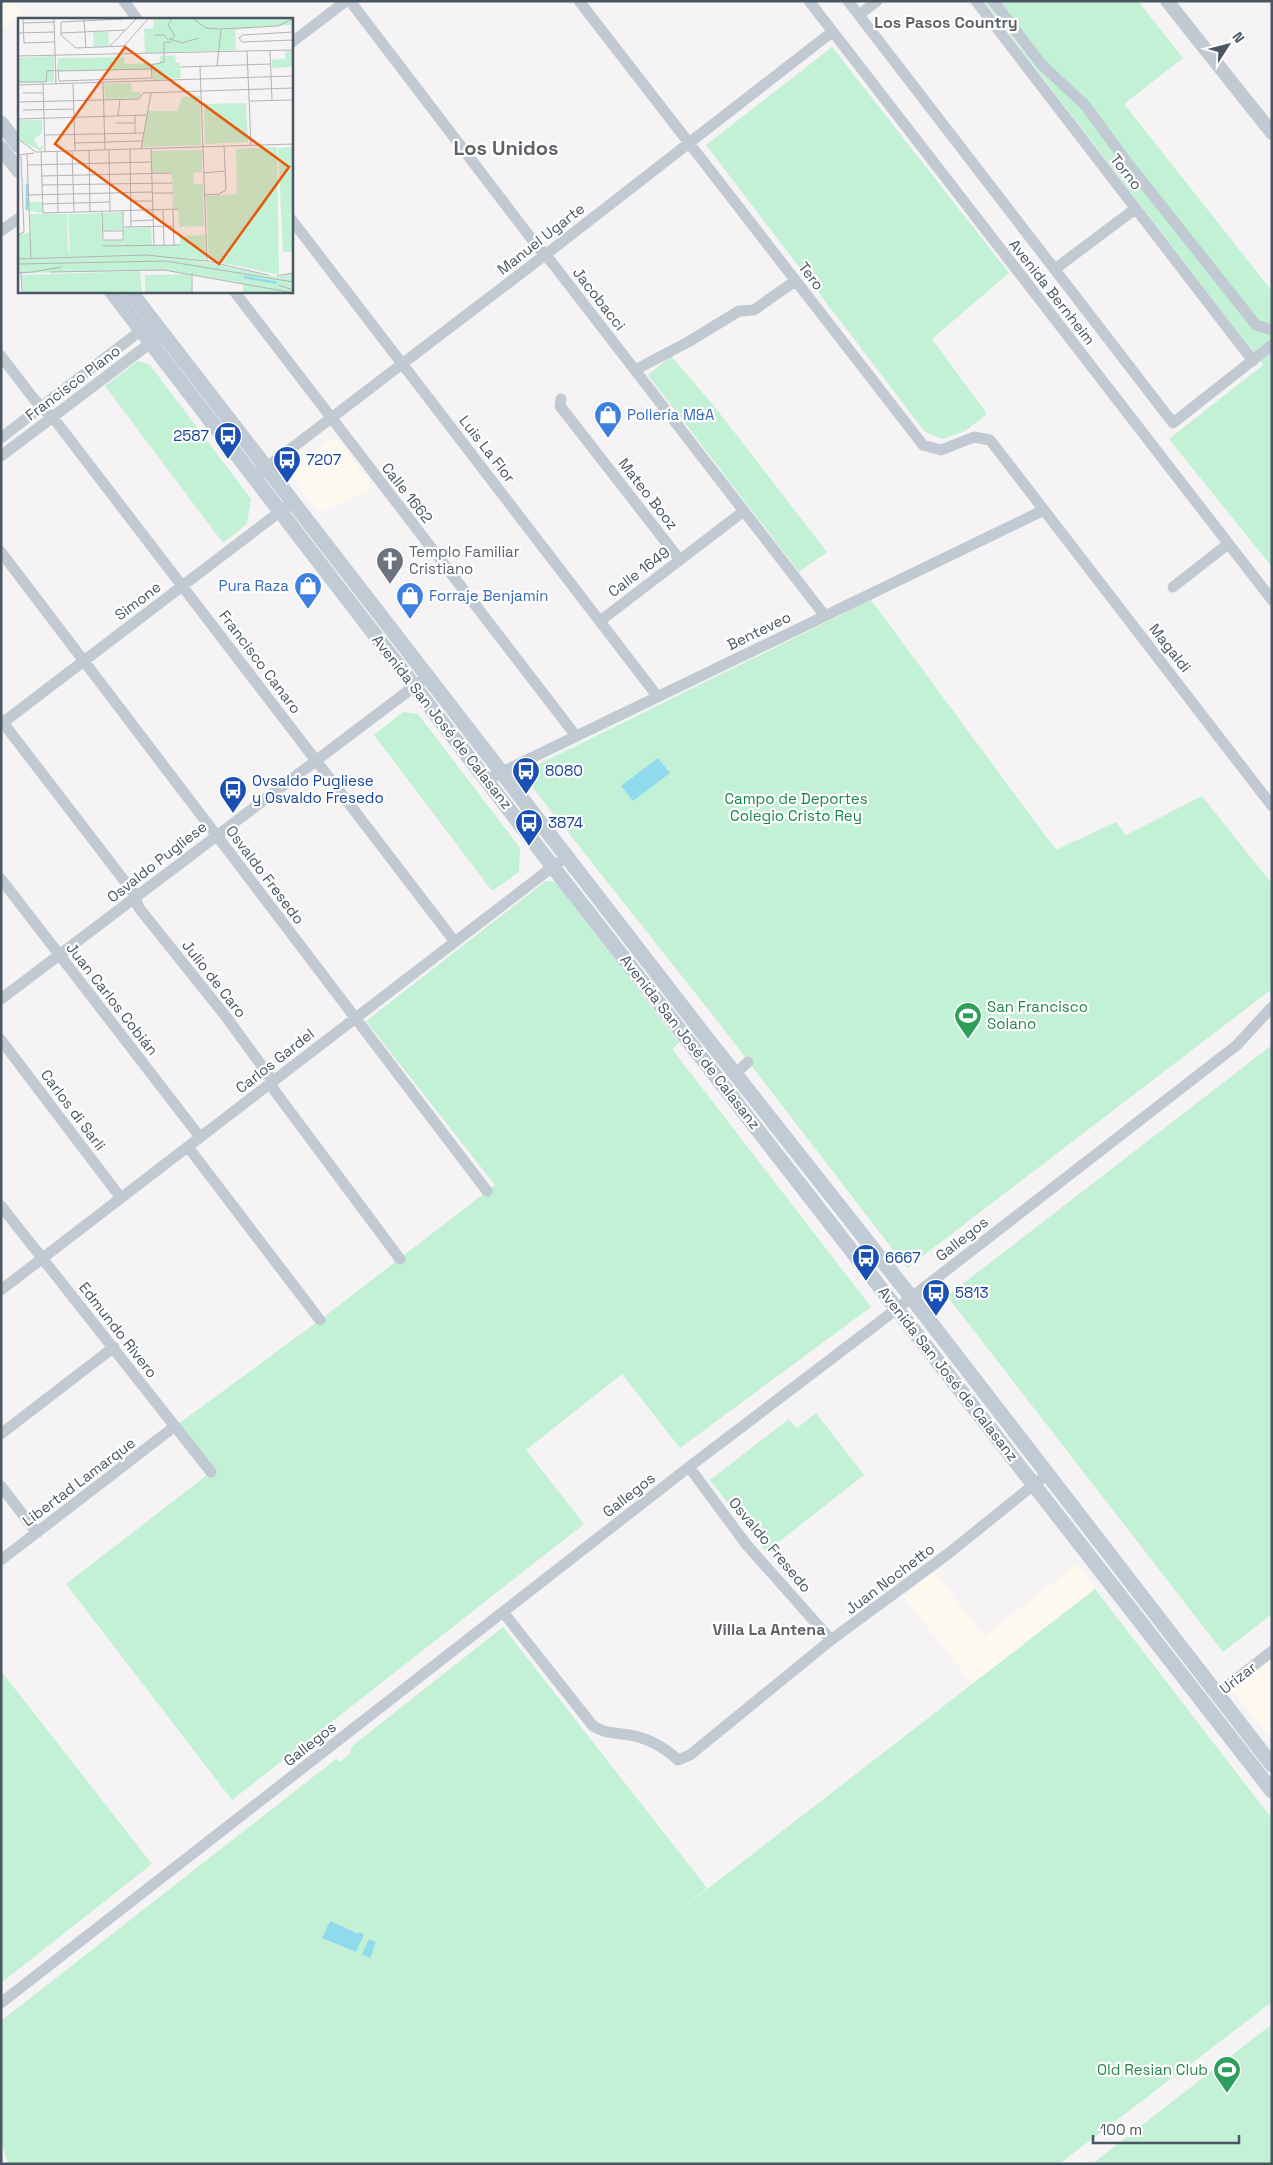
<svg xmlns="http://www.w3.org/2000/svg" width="1273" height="2165" font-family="'Space Grotesk',sans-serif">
  <rect width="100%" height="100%" fill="#f5f3f3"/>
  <!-- commercial -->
  <path fill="#fdf9ef" d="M1,1H13L23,14L1,30Z
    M329,439L339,440L374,488L319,513L288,471Z
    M1077,1564L1095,1589L972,1684L903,1596L934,1572L984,1636Z
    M1272,1659V1740L1232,1690Z"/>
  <!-- green -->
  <path fill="#c3f1d5" d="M984,1H1138L1183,58L1124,104L1272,291V567L1169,439L1263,365Z
    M832,47L1009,273L932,339L987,414L965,431L942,439L925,432L706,145Z
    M671,356L714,406L827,552L799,572L648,375Z
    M138,361L150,365L251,499L247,524L223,543L105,386Z
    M871,600L1056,850L1116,822L1126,835L1202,796L1272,884V989L907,1268L715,1018L521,773Z
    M403,712L418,714L520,848L519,872L492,891L374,735Z
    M546,881H552L558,885L679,1043L672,1049L871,1307L680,1448L622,1374L526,1450L584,1524L232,1800L66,1584L211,1472L174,1427L320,1320L495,1185L366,1021Z
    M1272,1045V1614L1223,1652L947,1296Z
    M816,1413L864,1475L766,1552L710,1480L789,1419L797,1428Z
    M1095,1589L1272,1819V2002L1059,2164H9L1,2144V2021L336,1759L339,1762L351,1753V1747L503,1627L707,1888L675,1914Z
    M1,1671L152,1864L1,1983Z
    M1272,2024V2164H1092Z"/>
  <!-- water -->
  <path fill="#90daee" d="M658,758L670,773L633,801L621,786Z
    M330,1921L358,1934L360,1932L364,1934L356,1952L322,1938Z
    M369,1939L376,1942L370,1958L362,1954Z"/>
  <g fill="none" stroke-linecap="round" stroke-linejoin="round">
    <!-- minor -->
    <path stroke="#c1cad2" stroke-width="11" d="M124,1L137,19
      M350,1L537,246L553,264L825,616
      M579,1L923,445L941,450L974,437L990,440L1272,806
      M809,1L1272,600
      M848,1L1173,423L1272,345
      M976,1L1253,361
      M993,1L1042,65L1085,105L1126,161L1256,325L1272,330
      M859,15L877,1
      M291,43L346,1
      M291,219L658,697
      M1,231L19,218
      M1055,269L1135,209
      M234,291L576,736
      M1,356L34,399L58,424L455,942
      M635,370L688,342L739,311L754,310L795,281
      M561,399L560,406L680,560
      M1,438L148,325
      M1,456L157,338
      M254,477L545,255L832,32
      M1,552L487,1191
      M1173,587L1228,544
      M600,621L744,511
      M1,720L133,892L139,908L227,1018L270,1077L274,1090L400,1259
      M1,724L286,507
      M494,776L1044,510
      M1,879L200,1137
      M1,999L420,682
      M1,1040L121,1198
      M735,1074L748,1062
      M188,1147L320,1320
      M1,1206L211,1472
      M1,1290L559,862
      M1,1434L114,1347
      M689,1467L746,1544L831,1640
      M1,1486L37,1533
      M1,1560L174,1427
      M503,1612L593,1726C605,1733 609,1732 622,1734C644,1736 662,1745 678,1760L690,1755L831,1640L949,1553L1047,1474
      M1217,1694L1272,1651
      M1,2003L689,1467L881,1321L1237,1045L1272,1007"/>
    <!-- tertiary -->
    <path stroke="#c1cad2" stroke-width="14" d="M1167,1L1272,133"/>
    <!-- secondary -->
    <path stroke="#c1cbd6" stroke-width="15" d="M1,123L19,146
      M1,148L19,171
      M111,291L553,867L1272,1791
      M130,291L699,1028L911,1297L1272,1765"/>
  </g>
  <!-- icons -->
  <defs>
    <symbol id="shop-pin" viewBox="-11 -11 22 30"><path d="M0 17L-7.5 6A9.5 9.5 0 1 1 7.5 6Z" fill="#3f7fe0" stroke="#fff"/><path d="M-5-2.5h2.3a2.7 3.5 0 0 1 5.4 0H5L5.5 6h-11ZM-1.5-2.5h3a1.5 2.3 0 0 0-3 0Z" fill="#fff"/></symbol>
    <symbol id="bus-pin" viewBox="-11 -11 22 30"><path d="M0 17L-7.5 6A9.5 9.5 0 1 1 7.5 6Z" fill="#1a4fb4" stroke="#fff"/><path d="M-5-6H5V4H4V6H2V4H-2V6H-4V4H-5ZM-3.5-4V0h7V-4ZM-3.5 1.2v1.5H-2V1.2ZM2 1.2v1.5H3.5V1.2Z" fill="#fff"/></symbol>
    <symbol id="church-pin" viewBox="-11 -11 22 30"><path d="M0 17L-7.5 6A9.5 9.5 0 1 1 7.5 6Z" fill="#6b7280" stroke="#fff"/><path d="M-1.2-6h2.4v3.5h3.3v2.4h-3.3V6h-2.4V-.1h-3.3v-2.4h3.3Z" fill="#fff"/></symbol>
    <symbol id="stadium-pin" viewBox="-11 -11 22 30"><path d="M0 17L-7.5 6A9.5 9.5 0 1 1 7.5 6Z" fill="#2e9e5b" stroke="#fff"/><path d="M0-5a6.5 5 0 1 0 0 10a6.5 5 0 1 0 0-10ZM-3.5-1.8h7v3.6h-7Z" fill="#fff"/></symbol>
  </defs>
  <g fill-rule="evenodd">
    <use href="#shop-pin" x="592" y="399" width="32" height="43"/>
    <use href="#bus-pin" x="212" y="420" width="32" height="43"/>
    <use href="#bus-pin" x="271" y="444" width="32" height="43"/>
    <use href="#church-pin" x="374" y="545" width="32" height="43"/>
    <use href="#shop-pin" x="292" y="570" width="32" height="43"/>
    <use href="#shop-pin" x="394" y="580" width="32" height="43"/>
    <use href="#bus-pin" x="510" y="755" width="32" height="43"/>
    <use href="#bus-pin" x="217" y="774" width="32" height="43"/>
    <use href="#bus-pin" x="513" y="807" width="32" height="43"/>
    <use href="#stadium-pin" x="952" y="1000" width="32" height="43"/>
    <use href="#bus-pin" x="850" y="1242" width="32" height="43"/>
    <use href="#bus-pin" x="920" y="1277" width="32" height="43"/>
    <use href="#stadium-pin" x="1211" y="2054" width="32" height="43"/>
  </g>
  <g text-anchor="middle" stroke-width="4.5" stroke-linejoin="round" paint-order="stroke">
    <!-- street labels -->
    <g font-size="15" fill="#4a5661" stroke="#fff">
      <text transform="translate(1126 172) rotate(52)" y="5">Torno</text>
      <text transform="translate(541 239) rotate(-38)" y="5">Manuel Ugarte</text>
      <text transform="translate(811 276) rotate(52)" y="5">Tero</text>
      <text transform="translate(1052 292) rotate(52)" y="5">Avenida Bernheim</text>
      <text transform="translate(599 299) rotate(52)" y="5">Jacobacci</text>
      <text transform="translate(73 383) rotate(-37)" y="5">Francisco Plano</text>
      <text transform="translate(487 449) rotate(52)" y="5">Luis La Flor</text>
      <text transform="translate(407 493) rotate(52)" y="5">Calle 1662</text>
      <text transform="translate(648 494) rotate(52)" y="5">Mateo Booz</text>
      <text transform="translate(639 572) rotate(-37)" y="5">Calle 1649</text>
      <text transform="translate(138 601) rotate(-37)" y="5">Simone</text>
      <text transform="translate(759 631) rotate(-26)" y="5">Benteveo</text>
      <text transform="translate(1170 648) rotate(52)" y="5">Magaldi</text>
      <text transform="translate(260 662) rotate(53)" y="5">Francisco Canaro</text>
      <text transform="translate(442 722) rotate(52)" y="5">Avenida San José de Calasanz</text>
      <text transform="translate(157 862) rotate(-38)" y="5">Osvaldo Pugliese</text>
      <text transform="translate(265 875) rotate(53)" y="5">Osvaldo Fresedo</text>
      <text transform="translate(214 979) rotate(52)" y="5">Julio de Caro</text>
      <text transform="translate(112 999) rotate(52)" y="5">Juan Carlos Cobián</text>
      <text transform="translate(690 1042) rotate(52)" y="5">Avenida San José de Calasanz</text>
      <text transform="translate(275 1061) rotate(-38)" y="5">Carlos Gardel</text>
      <text transform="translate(73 1110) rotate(53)" y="5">Carlos di Sarli</text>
      <text transform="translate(962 1239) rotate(-38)" y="5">Gallegos</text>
      <text transform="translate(118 1330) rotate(52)" y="5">Edmundo Rivero</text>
      <text transform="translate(948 1374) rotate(52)" y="5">Avenida San José de Calasanz</text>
      <text transform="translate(79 1482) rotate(-37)" y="5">Libertad Lamarque</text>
      <text transform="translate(629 1495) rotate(-38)" y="5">Gallegos</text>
      <text transform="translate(770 1545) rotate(50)" y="5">Osvaldo Fresedo</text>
      <text transform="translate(890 1579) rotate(-37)" y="5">Juan Nochetto</text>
      <text transform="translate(1238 1678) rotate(-38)" y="5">Urizar</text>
      <text transform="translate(310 1744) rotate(-38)" y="5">Gallegos</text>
    </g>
    <!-- shop labels -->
    <g font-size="15" fill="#366cbe" stroke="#fff" text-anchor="start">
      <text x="627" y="420">Pollería M&amp;A</text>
      <text x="289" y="591" text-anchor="end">Pura Raza</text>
      <text x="429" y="601">Forraje Benjamín</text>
    </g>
    <!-- transit labels -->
    <g font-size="15" fill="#164399" stroke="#fff" text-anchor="start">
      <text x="209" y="441" text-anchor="end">2587</text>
      <text x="306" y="465">7207</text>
      <text x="545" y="776">8080</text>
      <text x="252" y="786">Ovsaldo Pugliese<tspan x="252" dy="17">y Osvaldo Fresedo</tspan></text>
      <text x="548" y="828">3874</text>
      <text x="885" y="1263">6667</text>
      <text x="955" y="1298">5813</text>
    </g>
    <!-- worship labels -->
    <g font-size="15" fill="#5b616d" stroke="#fff" text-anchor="start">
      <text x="409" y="557">Templo Familiar<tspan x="409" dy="17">Cristiano</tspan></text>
    </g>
    <!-- park labels -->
    <g font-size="15" fill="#17864f" stroke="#fff">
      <text x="796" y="804">Campo de Deportes<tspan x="796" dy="17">Colegio Cristo Rey</tspan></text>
    </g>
    <!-- leisure labels -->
    <g font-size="15" fill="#27864d" stroke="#fff" text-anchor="start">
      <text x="987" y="1012">San Francisco<tspan x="987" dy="17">Solano</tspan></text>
      <text x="1208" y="2075" text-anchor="end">Old Resian Club</text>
    </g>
    <!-- neighbourhood labels -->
    <g font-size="16" font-weight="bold" fill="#5f6368" stroke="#fff">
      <text x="946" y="28">Los Pasos Country</text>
      <text x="769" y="1635">Villa La Antena</text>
    </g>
    <!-- district labels -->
    <g font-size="20" font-weight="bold" fill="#5f6368" stroke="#fff">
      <text x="506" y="155">Los Unidos</text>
    </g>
  </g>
  <!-- overview -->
  <g transform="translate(18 18)">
    <rect width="275" height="275" fill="#f5f3f3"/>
    <path d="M135,1H275V13L272,7L217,12L218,32L127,35L126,11L136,10ZM75,14H90L91,28L76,29ZM267,33H275V49L254,50V42L267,41ZM157,37L158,45H162L163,60L135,62L134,51L39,53L40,40L106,39L107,46L142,45V38ZM36,38V64L0,65V40ZM113,65L114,74H123L121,80L87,81L86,66ZM182,78L183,127L124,129L130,93H159L164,79ZM228,85L230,124L187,126L186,86ZM0,102H24V115L16,121L21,130L26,127L24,133L4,124L0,118ZM259,129L261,257L191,242L188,178L219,176L218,131ZM275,129V234H265L260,130ZM184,132V154L175,155L176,166H185L186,208L161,209L160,192H155L154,154L134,155V133ZM9,155L11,184H24L25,195L7,192ZM104,194V212L85,213L84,195ZM83,195L84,222L105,223L106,228V210L133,209L134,227H162V218L187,217L188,242L162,239L260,259L275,255V274H225V267L218,264L146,252L0,255V217L12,214V196H49L50,230L52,238L50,196ZM122,253L124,274H5L4,257ZM173,256L174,274H127V257Z" fill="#c3f1d5"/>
    <path fill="none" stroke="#90daee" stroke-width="2.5" d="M9,166V192M226,259L259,265"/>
    <path fill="none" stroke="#b1b4b9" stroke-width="1" d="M5,1L6,25L36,24M36,1L38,66M66,1L68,30M104,1L43,4V17L58,30L106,28L130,1M176,1L188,10L202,11L260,8L274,1M5,5L36,4M275,14L225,17L221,20L224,24L275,22M0,15L36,14M43,15L107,12M136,17H146L150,22M152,21L164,25L181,20M151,22L157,18L150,7L154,1M91,29L118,1M229,33L233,127M252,33L254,82M0,38L275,32M182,48L189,243M199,48L203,12M163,49L253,46M133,51L40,53L41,63L134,60L133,47L146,44V24H154M0,64H28L29,53L42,52M85,65L87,131M25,66L27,133M55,66L57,132M0,67L275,58M5,75H25M231,83L275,82M0,84L121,81L125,75L275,70M5,92L56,91M100,98L102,81M117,98V115M0,101L129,97M98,105H117M26,117L126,115M0,121L18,134L275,126M56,125L124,123M112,131L113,209M123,131L133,75M133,131L136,228M71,132L72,194M91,132L92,194M23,134L25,195L160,191M39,134L40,195M54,134L56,194M9,136L13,240M0,137L16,135M10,147L133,144M186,155L207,153M23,158L154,155M24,167L154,165M134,175H155M11,177L134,174M187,177L201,176L208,172L206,128M113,183H134M24,186L92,184M145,192L146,227M155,192L156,227M105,193V223M84,194L85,222H105M113,203L135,202M105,209L155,208M85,213H105M0,217L6,214L3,138M84,228L162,227M0,241L127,237L189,243L250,257M0,246L148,243L275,264M15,254L43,249M32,254L146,252L271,274M0,255L15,254M3,255L4,274M174,255V274M259,258L275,255M260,267L275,272"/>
    <path fill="#e8590c" fill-opacity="0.15" stroke="#e8590c" stroke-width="2.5" d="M107,29L271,149L201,246L37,126Z"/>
    <rect width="275" height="275" fill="none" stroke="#4a5661" stroke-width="2.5"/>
  </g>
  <!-- border -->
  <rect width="1273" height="2165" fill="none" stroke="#4a5661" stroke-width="5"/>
  <!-- north arrow -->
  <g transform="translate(1228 45) rotate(54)" stroke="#ffffff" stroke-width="4" paint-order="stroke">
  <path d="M0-4L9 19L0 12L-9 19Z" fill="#4a5661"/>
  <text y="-8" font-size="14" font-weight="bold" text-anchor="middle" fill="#4a5661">N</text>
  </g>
  <!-- scale -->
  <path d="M1093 2135v8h146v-8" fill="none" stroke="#4a5661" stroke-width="2.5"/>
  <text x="1100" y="2135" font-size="15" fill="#4a5661" stroke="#ffffff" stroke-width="4" paint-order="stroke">100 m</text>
</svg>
